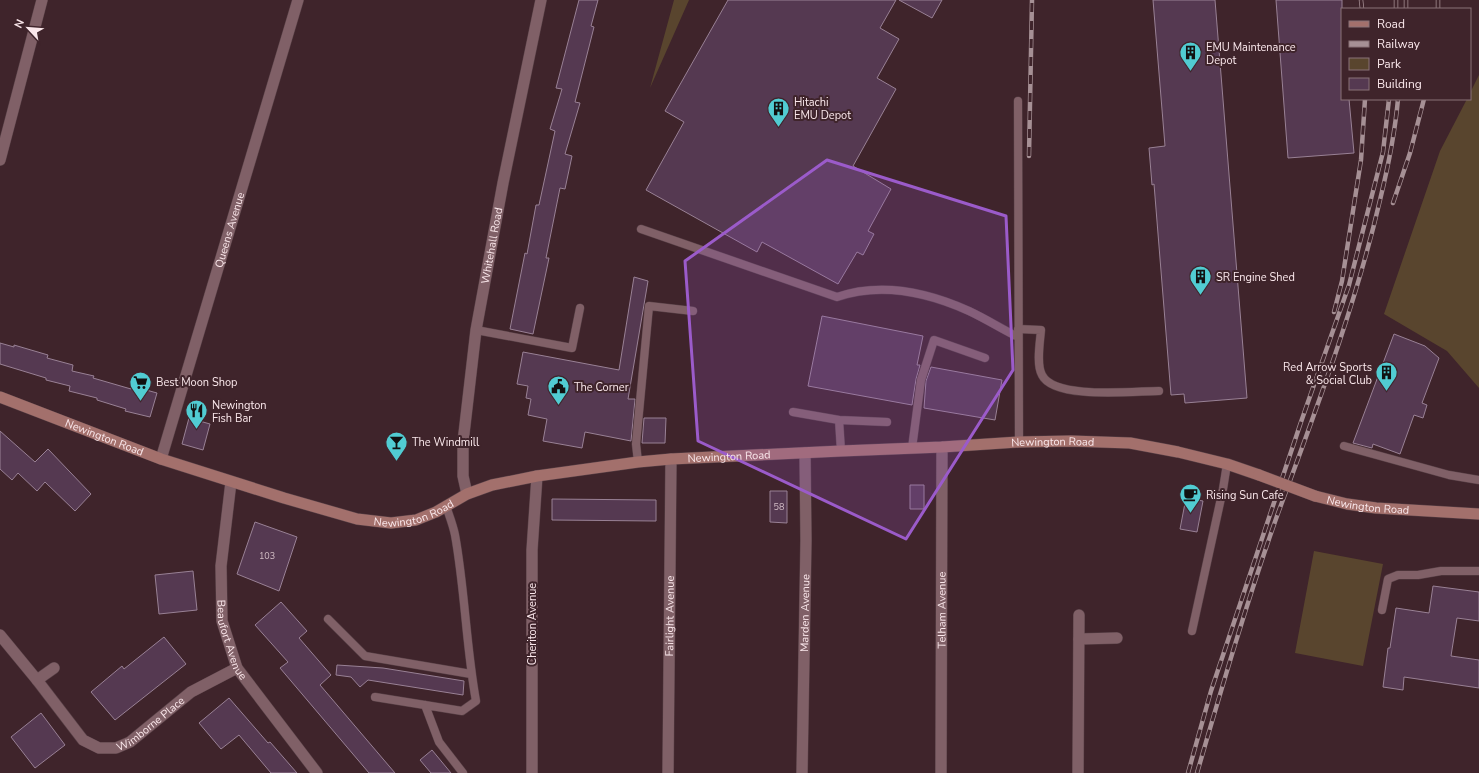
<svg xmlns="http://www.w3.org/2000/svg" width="1479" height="773" font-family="'Nunito Sans',sans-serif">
  <rect width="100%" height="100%" fill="#3f242b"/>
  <!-- green -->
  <path fill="#59452e" d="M674,0H689L650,88Z
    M1479,75V388L1447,351L1384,314L1440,151L1467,99H1470V93Z
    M1314,551L1383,564L1363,666L1295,653Z"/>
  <!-- building -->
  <path fill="#553951" stroke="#998195" d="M579,0H598L591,26L594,27L575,102L580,103L565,154L572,156L565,189L560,188L546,258H549L533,334L510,329L525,253L527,254L536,205H539L555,131L550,129L562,89L556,88Z
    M728,0H896L880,28L899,39L877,78L896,89L853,166L891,189L868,231L874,234L863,255L857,252L838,284L762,242L757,252L646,190L684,122L665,111Z
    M899,0H942L932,18Z
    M1153,0H1215L1247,398L1185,403L1184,394L1171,395L1154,184L1152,185L1149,148L1165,146Z
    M1276,0H1342V99H1349L1354,153L1288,158Z
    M634,277L648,281L628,399H635L631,441L585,432L582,448L543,441L547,419L528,415L531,399L526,398L528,386L517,384L523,352L619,370Z
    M822,316L923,336L917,365H920L916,379L912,405L808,386Z
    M1394,334L1425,346L1439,358L1422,403L1427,405L1423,418L1414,415L1400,454L1373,444L1372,448L1353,443Z
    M0,343L14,347V345L48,355L47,358L73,365L72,371L94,376L93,378L131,389L132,386L157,393L150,417L125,411L126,409L97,400V398L69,391L70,386L46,380V378L0,364Z
    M931,367L1002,380L995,420L924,408L926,381Z
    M189,418L210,424L203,450L182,444Z
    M644,418H666L665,443H642Z
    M0,431L35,462L48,449L91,494L75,511L45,482L37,491L18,473L12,480L0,469Z
    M910,485H924V509H910Z
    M770,491H787V523L770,522Z
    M1186,498L1203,501L1197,532L1180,529Z
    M552,499L656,500V521L552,520Z
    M255,522L297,537L279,591L237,574Z
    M193,571L197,610L159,614L155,575Z
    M1433,586L1479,592V621L1457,618L1451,656L1479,660V688L1404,677L1403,690L1383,687L1388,648H1390L1396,608L1429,613Z
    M281,602L307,631L299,638L331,675L320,685L395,773H369L280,668L288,662L255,625Z
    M164,637L186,664L115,720L91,692L122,666L124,669Z
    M337,665L383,668L464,681L463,695L368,680L360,687L351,677L336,675Z
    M229,698L268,743L270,742L297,773H271L239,735L221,749L199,723Z
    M41,713L65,745L35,768L11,737Z
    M432,750L451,773H431L420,760Z"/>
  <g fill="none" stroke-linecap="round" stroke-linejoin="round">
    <defs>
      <path id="service" d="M1018,101L1019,442
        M641,229L837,297C881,282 927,292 969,311C986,319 1002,329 1018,337
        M1018,329L1041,330C1040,342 1036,365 1042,375C1054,400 1135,391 1159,391
        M476,330L572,348L580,308
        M793,412L839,420L841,451
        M839,420L887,422
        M1344,446L1449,475L1479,480
        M912,448L921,380L934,340L985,358
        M638,462L636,444L649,306L693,311
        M1382,610L1388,579L1398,575H1418L1441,571H1479
        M328,619L365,656L471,674
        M1192,631L1223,489L1227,464
        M375,697L462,711L476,701C466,646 465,590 455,535C453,525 449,515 446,506
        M425,705L439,742L463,773"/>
      <g id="minor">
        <path d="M0,160L42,0"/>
        <path id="s1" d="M161,459L298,0"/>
        <path id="s2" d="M231,482L221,566L222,621L237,668L317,773"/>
        <path id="s3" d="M467,494L463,476V442L476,330L503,183L541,0"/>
        <path id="s4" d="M0,635L37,680L83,740L99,748H116L130,742L191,692L237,668"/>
        <path d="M1079,639L1117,638"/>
        <path d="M37,680L54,668"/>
        <path d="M532,773V550L537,476"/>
        <path id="s5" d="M668,773L671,459"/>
        <path id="s6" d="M802,773L806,540L805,453"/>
        <path id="s7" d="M941,773L942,447"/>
        <path d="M1078,773L1079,615"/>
      </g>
      <g id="secondary">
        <path id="s8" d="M0,397L161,459L284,498L357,519L391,523L416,520L436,512L467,494L492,485L537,476L638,462L671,459L841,451L942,447L1019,442L1071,441L1130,443L1178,452L1227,464L1259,475"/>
        <path id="s9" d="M1315,496L1347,504L1376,508L1479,514"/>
      </g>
    </defs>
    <!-- service casing -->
    <use href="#service" stroke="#584147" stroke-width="9"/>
    <!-- minor casing -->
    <use href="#minor" stroke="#584147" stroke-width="12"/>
    <!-- secondary casing -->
    <use href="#secondary" stroke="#584147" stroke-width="12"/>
    <!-- service -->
    <use href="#service" stroke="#806067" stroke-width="8"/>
    <!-- minor -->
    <use href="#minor" stroke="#806067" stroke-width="11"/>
    <!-- secondary -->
    <use href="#secondary" stroke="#a3706c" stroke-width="11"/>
    <defs>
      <path id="rail" d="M1361,0L1362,9
        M1396,9V0
        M1406,9V0
        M1438,9V0
        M1029,156L1032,0
        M1393,203L1410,153L1424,99
        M1334,312L1342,281L1361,160L1365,99
        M1188,773L1211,691L1301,422L1349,285L1383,152L1389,99
        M1197,773C1222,687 1247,601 1277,516C1315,412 1355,308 1380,200C1388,167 1395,133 1398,99"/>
    </defs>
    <!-- rail casing -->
    <use href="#rail" stroke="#a69095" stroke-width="4.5"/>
    <!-- rail -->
    <use href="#rail" stroke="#3f242b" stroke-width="3" stroke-dasharray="9" stroke-linecap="butt"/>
    <defs>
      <path id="secondary-bridge" d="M1259,475L1315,496"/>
    </defs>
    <!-- secondary-bridge casing -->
    <use href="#secondary-bridge" stroke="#584147" stroke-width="12" stroke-linecap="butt"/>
    <!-- secondary-bridge -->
    <use href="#secondary-bridge" stroke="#a3706c" stroke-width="11"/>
  </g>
  <!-- marked area -->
  <path fill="#9b5bca" fill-opacity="0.2" stroke="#9b5bca" stroke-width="3" stroke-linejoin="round" d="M827,160L1006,216L1013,370L906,539L698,441L685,261Z"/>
  <!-- icons -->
  <defs>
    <symbol id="building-pin" viewBox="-11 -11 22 30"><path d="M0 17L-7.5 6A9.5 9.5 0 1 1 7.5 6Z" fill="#51ccd2" stroke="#3f242b"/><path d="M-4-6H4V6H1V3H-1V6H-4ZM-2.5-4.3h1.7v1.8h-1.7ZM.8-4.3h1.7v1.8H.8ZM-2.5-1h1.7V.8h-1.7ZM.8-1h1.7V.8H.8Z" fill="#111"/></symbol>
    <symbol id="supermarket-pin" viewBox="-11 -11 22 30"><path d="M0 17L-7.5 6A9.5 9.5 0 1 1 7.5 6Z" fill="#51ccd2" stroke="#3f242b"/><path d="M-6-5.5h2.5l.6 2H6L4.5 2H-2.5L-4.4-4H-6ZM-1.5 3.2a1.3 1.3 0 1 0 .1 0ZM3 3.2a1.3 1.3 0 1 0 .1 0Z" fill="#111"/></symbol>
    <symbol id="civic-pin" viewBox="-11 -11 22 30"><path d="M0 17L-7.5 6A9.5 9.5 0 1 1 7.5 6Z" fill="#51ccd2" stroke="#3f242b"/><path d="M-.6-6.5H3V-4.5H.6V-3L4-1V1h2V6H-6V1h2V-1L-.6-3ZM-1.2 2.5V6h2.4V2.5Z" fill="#111"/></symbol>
    <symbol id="restaurant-pin" viewBox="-11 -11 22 30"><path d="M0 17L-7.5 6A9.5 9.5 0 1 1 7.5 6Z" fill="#51ccd2" stroke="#3f242b"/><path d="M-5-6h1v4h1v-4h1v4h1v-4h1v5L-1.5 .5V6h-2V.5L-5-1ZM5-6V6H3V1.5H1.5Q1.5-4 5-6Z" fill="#111"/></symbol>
    <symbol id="bar-pin" viewBox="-11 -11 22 30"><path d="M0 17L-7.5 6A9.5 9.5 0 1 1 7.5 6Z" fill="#51ccd2" stroke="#3f242b"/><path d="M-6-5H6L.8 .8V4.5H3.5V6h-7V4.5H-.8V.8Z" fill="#111"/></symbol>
    <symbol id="cafe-pin" viewBox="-11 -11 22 30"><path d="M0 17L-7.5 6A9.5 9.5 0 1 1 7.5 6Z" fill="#51ccd2" stroke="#3f242b"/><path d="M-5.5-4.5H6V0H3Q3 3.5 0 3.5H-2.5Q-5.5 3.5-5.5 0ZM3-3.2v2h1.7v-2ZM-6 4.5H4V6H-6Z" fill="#111"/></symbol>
  </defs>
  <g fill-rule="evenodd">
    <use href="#building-pin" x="1178" y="40" width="25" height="34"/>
    <use href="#building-pin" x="766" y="96" width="25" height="34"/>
    <use href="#building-pin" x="1188" y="264" width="25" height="34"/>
    <use href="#building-pin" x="1374" y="360" width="25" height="34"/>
    <use href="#supermarket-pin" x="128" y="370" width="25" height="34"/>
    <use href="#civic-pin" x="546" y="374" width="25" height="34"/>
    <use href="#restaurant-pin" x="184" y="398" width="25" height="34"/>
    <use href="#bar-pin" x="384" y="430" width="25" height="34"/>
    <use href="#cafe-pin" x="1178" y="482" width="25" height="34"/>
  </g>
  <g text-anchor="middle" stroke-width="4" stroke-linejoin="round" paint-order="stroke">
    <!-- number labels -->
    <g font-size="9" fill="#d1bcc4">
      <text x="779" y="510">58</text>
      <text x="267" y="559">103</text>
    </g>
    <!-- poi labels -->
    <g font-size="11" fill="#fae7eb" stroke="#3f242b" text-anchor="start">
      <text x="1206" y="51">EMU Maintenance<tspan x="1206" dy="13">Depot</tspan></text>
      <text x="794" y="106">Hitachi<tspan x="794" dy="13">EMU Depot</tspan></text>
      <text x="1216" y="281">SR Engine Shed</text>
      <text x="1372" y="371" text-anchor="end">Red Arrow Sports<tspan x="1372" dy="13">&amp; Social Club</tspan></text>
      <text x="156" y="386">Best Moon Shop</text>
      <text x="574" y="391">The Corner</text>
      <text x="212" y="409">Newington<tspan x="212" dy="13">Fish Bar</tspan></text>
      <text x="412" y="446">The Windmill</text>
      <text x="1206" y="499">Rising Sun Cafe</text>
    </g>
    <!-- street labels -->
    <g font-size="11" fill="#fae7eb" stroke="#3f242b">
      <text dy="4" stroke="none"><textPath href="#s1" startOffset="239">Queens Avenue</textPath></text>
      <text dy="4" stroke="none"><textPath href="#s3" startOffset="251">Whitehall Road</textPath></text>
      <text dy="4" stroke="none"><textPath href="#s8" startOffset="112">Newington Road</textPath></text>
      <text dy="4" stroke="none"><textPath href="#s8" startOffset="1084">Newington Road</textPath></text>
      <text dy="4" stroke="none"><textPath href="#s8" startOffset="760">Newington Road</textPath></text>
      <text dy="4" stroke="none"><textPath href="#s9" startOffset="54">Newington Road</textPath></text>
      <text dy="4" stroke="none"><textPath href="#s8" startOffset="436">Newington Road</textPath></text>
      <text dy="4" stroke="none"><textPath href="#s7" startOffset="163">Telham Avenue</textPath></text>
      <text dy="4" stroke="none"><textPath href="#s6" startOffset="160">Marden Avenue</textPath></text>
      <text dy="4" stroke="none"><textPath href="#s5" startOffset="157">Fairlight Avenue</textPath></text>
      <text transform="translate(532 624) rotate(-90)" y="4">Cheriton Avenue</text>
      <text dy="4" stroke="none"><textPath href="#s2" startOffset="160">Beaufort Avenue</textPath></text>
      <text dy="4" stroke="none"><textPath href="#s4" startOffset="211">Wimborne Place</textPath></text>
    </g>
  </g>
  <!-- legend -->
  <rect x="1341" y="8" width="130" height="92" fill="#3f242b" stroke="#8a7278"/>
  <rect x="1349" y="21" width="20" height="6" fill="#a3706c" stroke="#8a7278"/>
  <text x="1377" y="28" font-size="12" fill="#fae7eb">Road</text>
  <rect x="1349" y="41" width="20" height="6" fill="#a69095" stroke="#8a7278"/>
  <text x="1377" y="48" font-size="12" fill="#fae7eb">Railway</text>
  <rect x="1349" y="58" width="20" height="12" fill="#59452e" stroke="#8a7278"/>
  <text x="1377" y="68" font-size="12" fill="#fae7eb">Park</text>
  <rect x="1349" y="78" width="20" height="12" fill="#553951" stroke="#8a7278"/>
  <text x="1377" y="88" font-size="12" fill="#fae7eb">Building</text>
  <!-- north arrow -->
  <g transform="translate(28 28) rotate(296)" stroke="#3f242b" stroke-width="3" paint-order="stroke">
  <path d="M0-3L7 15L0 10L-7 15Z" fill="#fae7eb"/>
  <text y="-6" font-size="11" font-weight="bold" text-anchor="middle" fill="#fae7eb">N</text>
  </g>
</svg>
